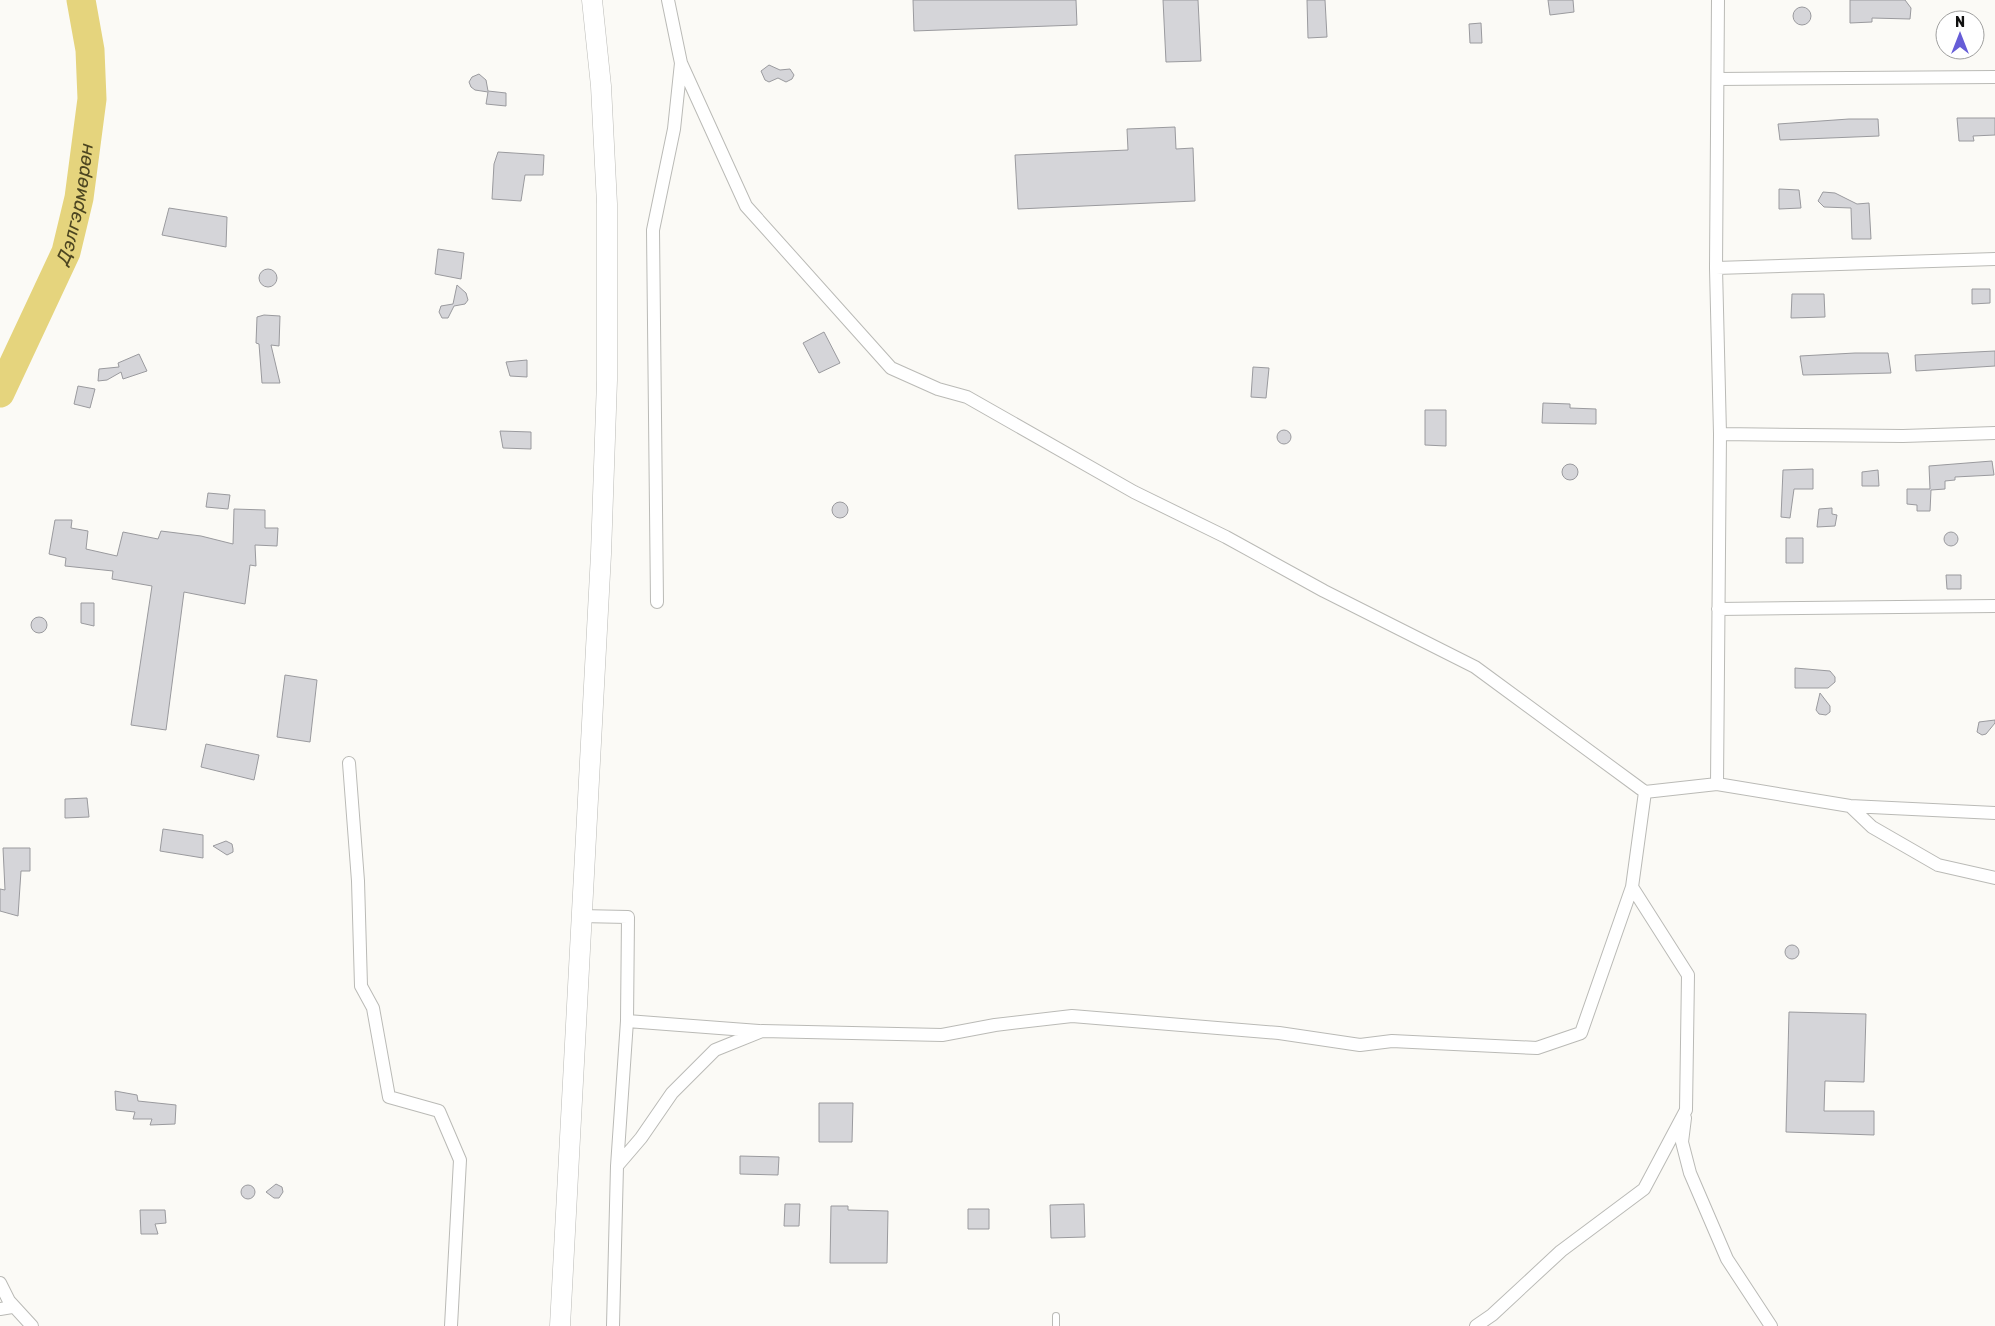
<svg xmlns="http://www.w3.org/2000/svg" width="1995" height="1326" font-family="Rubik,sans-serif">
  <rect width="100%" height="100%" fill="#fbfaf6"/>
  <g fill="none" stroke-linecap="round" stroke-linejoin="round">
    <!-- river -->
    <path stroke="#e5d47d" stroke-width="29" id="s1" d="M0,393L66,252L79,198L92,99L90,50L81,0"/>
  </g>
  <!-- building -->
  <path fill="#d5d5d9" stroke="#9a9a9e" d="M913,0H1076L1077,25L914,31Z
    M1163,0H1198L1201,61L1166,62Z
    M1307,0H1325L1327,37L1308,38Z
    M1548,0H1573L1574,12L1550,15Z
    M1850,0H1905L1911,8L1910,19L1872,18V22L1850,23Z
    M1793 16a9 9 0 1 1 18 0a9 9 0 1 1-18 0Z
    M1481,23L1482,43H1470L1469,24Z
    M769,65L780,70L790,69L794,75L792,79L786,82L778,78L769,82L765,80L761,71Z
    M479,74L486,80L488,91L506,93V106L486,104L488,92L475,90L471,87L469,82L472,77Z
    M1957,118H1995V135L1973,136L1974,141H1959Z
    M1849,119H1878L1879,136L1780,140L1778,124Z
    M1175,127L1176,149L1193,148L1195,201L1018,209L1015,155L1128,150L1127,129Z
    M498,152L544,155L543,175H525L521,201L492,199L494,164Z
    M1779,189L1799,190L1801,208L1779,209Z
    M1823,192L1835,193L1857,204L1869,203L1871,239H1852L1851,208L1824,207L1818,201Z
    M169,208L227,217L226,247L162,235Z
    M438,249L464,253L461,279L435,274Z
    M259 278a9 9 0 1 1 18 0a9 9 0 1 1-18 0Z
    M457,285L466,293L468,300L465,304L454,306L448,318H442L439,312L441,306L453,304Z
    M1972,289H1990V303L1972,304Z
    M1792,294H1824L1825,317L1791,318Z
    M264,315L280,316L279,346L271,345L280,383H262L259,344L256,343L257,317Z
    M824,332L840,363L819,373L803,343Z
    M1995,351V366L1916,371L1915,355Z
    M1855,353H1888L1891,373L1803,375L1800,356Z
    M139,354L147,371L123,379L121,372L107,380L98,381L99,369L119,367L118,363Z
    M527,360V377L510,376L506,362Z
    M1253,367L1269,368L1266,398L1251,397Z
    M78,386L95,389L90,408L74,404Z
    M1543,403L1570,404V408L1596,409V424L1542,423Z
    M1425,410H1446V446L1425,445Z
    M1277 437a7 7 0 1 1 14 0a7 7 0 1 1-14 0Z
    M500,431L531,432V449L503,448Z
    M1992,461L1994,475L1955,477V480L1945,481V489L1931,490L1930,511H1917V505L1907,504V489H1930L1929,466Z
    M1562 472a8 8 0 1 1 16 0a8 8 0 1 1-16 0Z
    M1813,469V489H1794L1790,518L1781,517L1783,470Z
    M1878,470L1879,486H1862V472Z
    M208,493L230,495L228,509L206,507Z
    M832 510a8 8 0 1 1 16 0a8 8 0 1 1-16 0Z
    M1832,508V514L1837,515L1835,526L1817,527L1819,509Z
    M234,509L265,510V528H278L277,546L255,545L256,566L250,565L245,604L184,592L166,730L131,725L152,586L112,579L113,571L65,566L66,558L49,554L55,520H72L71,528L88,531L86,549L117,556L123,532L158,539L161,531L201,536L233,544Z
    M1944 539a7 7 0 1 1 14 0a7 7 0 1 1-14 0Z
    M1786,538H1803V563H1786Z
    M1946,575H1961V589H1947Z
    M81,603H94V626L81,623Z
    M31 625a8 8 0 1 1 16 0a8 8 0 1 1-16 0Z
    M1795,668L1830,671L1835,677V682L1828,688H1795Z
    M285,675L317,680L310,742L277,737Z
    M1820,693L1830,706V712L1826,715L1819,714L1816,710Z
    M1995,720V723L1986,734L1982,735L1977,732L1979,722Z
    M206,744L259,755L254,780L201,767Z
    M87,798L89,817L65,818V799Z
    M163,829L203,835V858L160,851Z
    M226,841L232,844L233,849V852L227,855L213,846Z
    M3,848H30V871H21L18,916L0,911V889L5,890Z
    M1785 952a7 7 0 1 1 14 0a7 7 0 1 1-14 0Z
    M1789,1012L1866,1014L1864,1082L1825,1081L1824,1111H1874V1135L1786,1132Z
    M115,1091L137,1095L138,1101L176,1105L175,1124L150,1125L152,1119H133L135,1112L116,1110Z
    M819,1103H853L852,1142H819Z
    M740,1156L779,1157L778,1175L740,1174Z
    M276,1184L282,1187L283,1192L279,1198H274L266,1192Z
    M241 1192a7 7 0 1 1 14 0a7 7 0 1 1-14 0Z
    M785,1204H800L799,1226H784Z
    M1084,1204L1085,1237L1051,1238L1050,1205Z
    M831,1206H848V1210L888,1211L887,1263H830Z
    M968,1209H989V1229H968Z
    M140,1210H165L166,1223L155,1224L158,1234H141Z"/>
  <g fill="none" stroke-linecap="round" stroke-linejoin="round">
    <defs>
      <path id="service" d="M1056,1326V1316"/>
      <path id="minor" d="M681,63L746,206L891,368L938,389L967,397L1134,492L1226,537L1324,591L1475,667L1645,792L1717,784L1850,806L1995,813
        M1718,79L1995,77
        M1716,268L1995,259
        M1720,434L1903,436L1995,433
        M657,602L653,230L674,129L681,63L668,0
        M1718,609L1995,606
        M349,763L358,881L361,986L373,1008L389,1097L439,1111L460,1160L451,1326
        M1717,784L1720,434L1716,268L1718,0
        M1850,806L1872,827L1938,865L1995,878
        M580,916L628,917L627,1021L617,1166L613,1326
        M627,1021L759,1031
        M1685,1118L1682,1142L1690,1173L1727,1259L1771,1326
        M617,1166L641,1138L672,1093L715,1050L762,1031L942,1035L995,1025L1072,1016L1279,1033L1360,1045L1392,1041L1537,1048L1581,1033L1632,887L1645,792
        M0,1283L12,1307L0,1309
        M10,1302L32,1326
        M1476,1326L1492,1315L1561,1251L1644,1189L1686,1110L1688,975L1632,887"/>
      <path id="primary" d="M560,1326L601,554L607,380V204L601,86L592,0"/>
    </defs>
    <!-- service casing -->
    <use href="#service" stroke="#babab6" stroke-width="8"/>
    <!-- minor casing -->
    <use href="#minor" stroke="#babab6" stroke-width="14"/>
    <!-- primary casing -->
    <use href="#primary" stroke="#babab6" stroke-width="21"/>
    <!-- service -->
    <use href="#service" stroke="#fff" stroke-width="6"/>
    <!-- minor -->
    <use href="#minor" stroke="#fff" stroke-width="12"/>
    <!-- primary -->
    <use href="#primary" stroke="#fff" stroke-width="20"/>
  </g>
  <g text-anchor="middle" stroke-width="4" stroke-linejoin="round" paint-order="stroke">
    <!-- water labels -->
    <g font-size="19" font-style="italic" fill="#4d4621" stroke="#fff">
      <text dy="7" stroke="none"><textPath href="#s1" startOffset="205">Дэлгэрмөрөн</textPath></text>
    </g>
  </g>
  <!-- north arrow -->
  <g transform="translate(1960 35)"><circle r="24" fill="#ffffff" stroke="#a0a09f"/>
  <path d="M0-4L9 19L0 12L-9 19Z" fill="#665dd7"/>
  <text y="-8" font-size="14" font-weight="bold" text-anchor="middle" fill="#111110">N</text>
  </g>
</svg>
